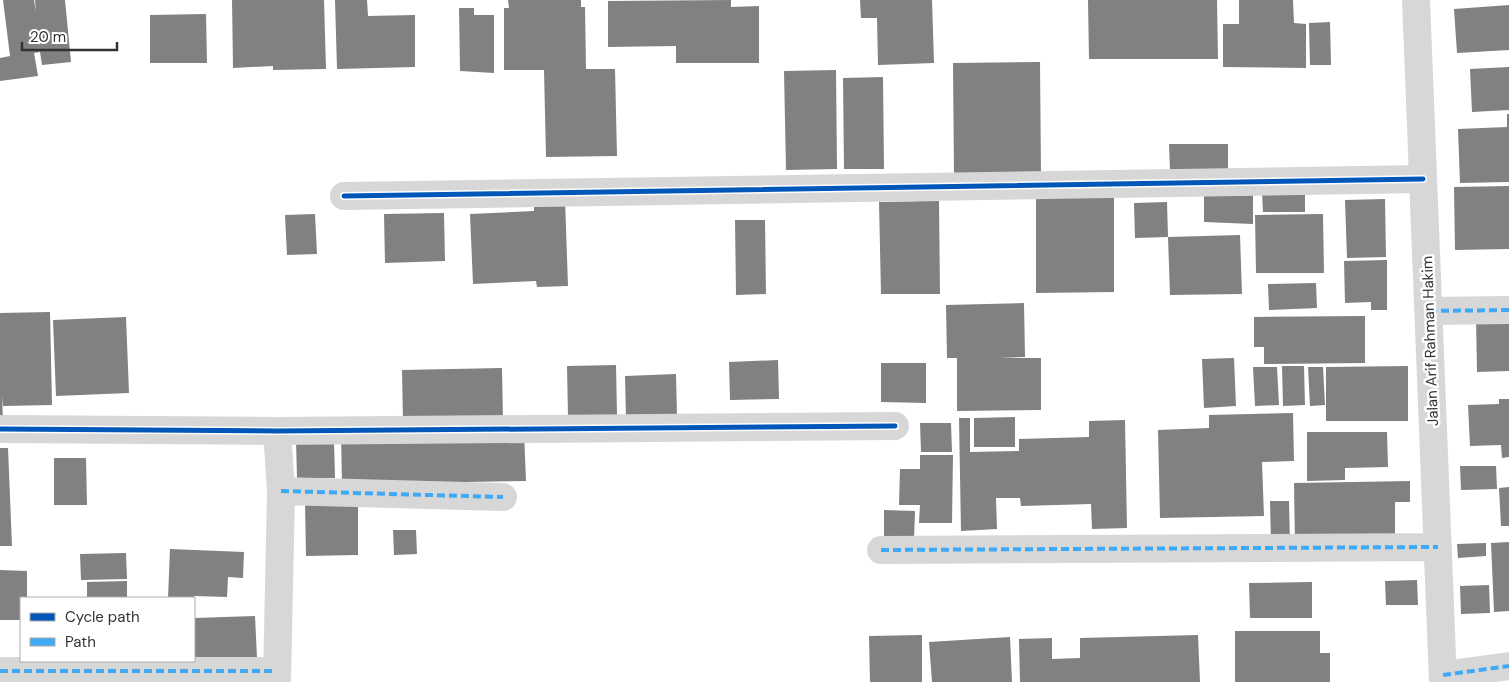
<svg xmlns="http://www.w3.org/2000/svg" width="1509" height="682" font-family="'DM Sans',sans-serif">
  <rect width="100%" height="100%" fill="#fff"/>
  <!-- building -->
  <path fill="#818181" d="M3,0H34L36,12L35,0H65L71,62L42,65L40,52L34,53L38,76L0,81V58L10,56Z
    M232,0H324L326,69L273,70V66L233,68Z
    M335,0H367L368,16L415,15V67L337,69Z
    M508,0H581V7H585L586,69H615L617,156L546,157L544,70H504V8H509Z
    M731,0V7L759,6V63H676V46L608,47V1Z
    M860,0H932L934,63L878,65L877,18H861Z
    M1088,0H1217L1218,59H1089Z
    M1239,0H1293L1294,23L1306,24V68L1223,67V24H1239Z
    M1509,5V50L1457,53L1454,9Z
    M459,8H474V15H494V73L460,71Z
    M206,14L207,63H150V15Z
    M1330,22L1331,65H1310L1309,23Z
    M1040,62L1041,175L954,176L953,63Z
    M1509,67V110L1472,112L1470,69Z
    M836,70L837,169L786,170L784,71Z
    M883,77L884,169H844L843,78Z
    M1507,114H1509V182L1460,183L1458,129L1507,127Z
    M1169,144H1228V171H1170Z
    M1509,186V249L1455,250L1454,187Z
    M1204,193L1253,194V224L1204,222Z
    M1262,193H1305V212H1263Z
    M1036,196H1114V292L1036,293Z
    M565,199L568,286L537,287L536,281L473,284L470,214L534,211V200Z
    M1385,199L1386,257L1347,258L1345,200Z
    M939,201L940,294H881L879,202Z
    M1167,202L1168,237L1240,235L1242,294L1170,295L1168,237L1135,238L1134,203Z
    M444,213L445,261L385,263L384,214Z
    M315,214L317,254L287,255L285,215Z
    M1323,214L1324,273H1256L1255,215Z
    M735,220H765L766,294L736,295Z
    M1387,260V310H1371V302L1345,303L1344,261Z
    M1316,283L1317,308L1269,310L1268,284Z
    M1024,303L1025,357L999,358H1041V410L957,411V358H947L946,305Z
    M50,312L52,405L3,406L2,396L3,421H0V313Z
    M1365,316V363L1264,364V347H1254V317Z
    M1509,316V371L1477,372L1476,317Z
    M126,317L129,393L56,396L53,320Z
    M1234,358L1236,406L1204,408L1202,359Z
    M778,360L779,399L730,400L729,362Z
    M881,363H926V403L881,402Z
    M616,365L617,415L568,417L567,366Z
    M1282,366H1304L1305,405L1283,406Z
    M1408,366V421H1326V367Z
    M1253,367H1277L1279,405L1255,406Z
    M1308,367H1323L1325,405L1310,406Z
    M502,368L503,421L403,422L402,370Z
    M676,374L677,417L626,419L625,376Z
    M1499,399H1509V457L1502,458L1501,445L1470,446L1468,405L1499,404Z
    M1293,413L1294,461L1262,462L1264,516L1160,518L1158,430L1209,428V415Z
    M1015,417V447H974V418Z
    M959,418H970V452L1019,451V439L1089,437V421L1125,420L1127,528L1092,529L1091,504L1021,506L1020,498H996L997,529L961,531Z
    M920,423H951L952,452H921Z
    M524,432L526,481L342,484L341,435Z
    M1307,432H1387L1388,467L1345,468V480L1307,481Z
    M296,441H334L335,478H297Z
    M0,448H8L12,546H0Z
    M920,455H953L952,523H919L920,505H899L900,469H920Z
    M54,458H86L87,505H54Z
    M1460,466H1496L1497,489L1461,490Z
    M1410,481V502H1395V541L1295,543L1294,483Z
    M1509,487V526H1501L1499,488Z
    M305,501H358V555L306,556Z
    M1270,501H1289L1290,545H1271Z
    M884,510L915,511L914,540L884,539Z
    M393,530H416L417,554L394,555Z
    M1509,542V611L1494,612L1491,543Z
    M1486,543V556L1458,558L1457,544Z
    M170,549L244,552L243,578L228,577L227,597L194,596V598H168Z
    M126,553L127,579L81,580L80,554Z
    M0,570L27,571V598H21V620H0Z
    M1417,580L1418,605H1386L1385,581Z
    M127,581V598H87V582Z
    M1312,582V618H1250L1249,583Z
    M1489,585L1490,613L1461,614L1460,586Z
    M255,616L257,658L194,660V618Z
    M1235,631H1320V653H1330V682H1235Z
    M922,635V682H870L869,636Z
    M1198,635L1200,682H1020L1019,639L1052,638V659L1080,658V638Z
    M1010,637L1012,682H932L929,642Z"/>
  <g fill="none" stroke-linecap="round" stroke-linejoin="round">
    <!-- minor -->
    <path stroke="#d7d7d7" stroke-width="28" d="M1416,0L1443,682
      M344,196L1423,179
      M1429,311L1509,310
      M0,429L277,431L895,426
      M281,491L503,497
      M881,550L1438,547
      M0,671H276
      M1443,675L1509,666
      M277,682L281,491L277,431"/>
    <!-- quiet -->
    <path stroke="#3fa9f5" stroke-width="4" stroke-dasharray="8 4" stroke-linecap="butt" d="M1429,311L1509,310
      M281,491L503,497
      M881,550L1438,547
      M0,671H276
      M1443,675L1509,666"/>
    <defs>
      <path id="cycleway" d="M344,196L1423,179
        M0,429L277,431L895,426"/>
    </defs>
    <!-- cycleway casing -->
    <use href="#cycleway" stroke="#fff" stroke-width="8"/>
    <!-- cycleway -->
    <use href="#cycleway" stroke="#0057b8" stroke-width="5"/>
  </g>
  <g text-anchor="middle" stroke-width="5" stroke-linejoin="round" paint-order="stroke">
    <!-- street labels -->
    <g font-size="15" fill="#333" stroke="#fff">
      <text transform="translate(1430 341) rotate(-92)" y="5">Jalan Arif Rahman Hakim</text>
    </g>
  </g>
  <!-- legend -->
  <rect x="20" y="597" width="175" height="65" fill="#ffffff" stroke="#adadad"/>
  <rect x="30" y="613" width="25" height="8" fill="#0057b8" stroke="#adadad"/>
  <text x="65" y="622" font-size="15" fill="#333333">Cycle path</text>
  <rect x="30" y="638" width="25" height="8" fill="#3fa9f5" stroke="#adadad"/>
  <text x="65" y="647" font-size="15" fill="#333333">Path</text>
  <!-- scale -->
  <path d="M22 42v8h95v-8" fill="none" stroke="#333333" stroke-width="2.5"/>
  <text x="30" y="42" font-size="15" fill="#333333" stroke="#ffffff" stroke-width="4" paint-order="stroke">20 m</text>
</svg>
